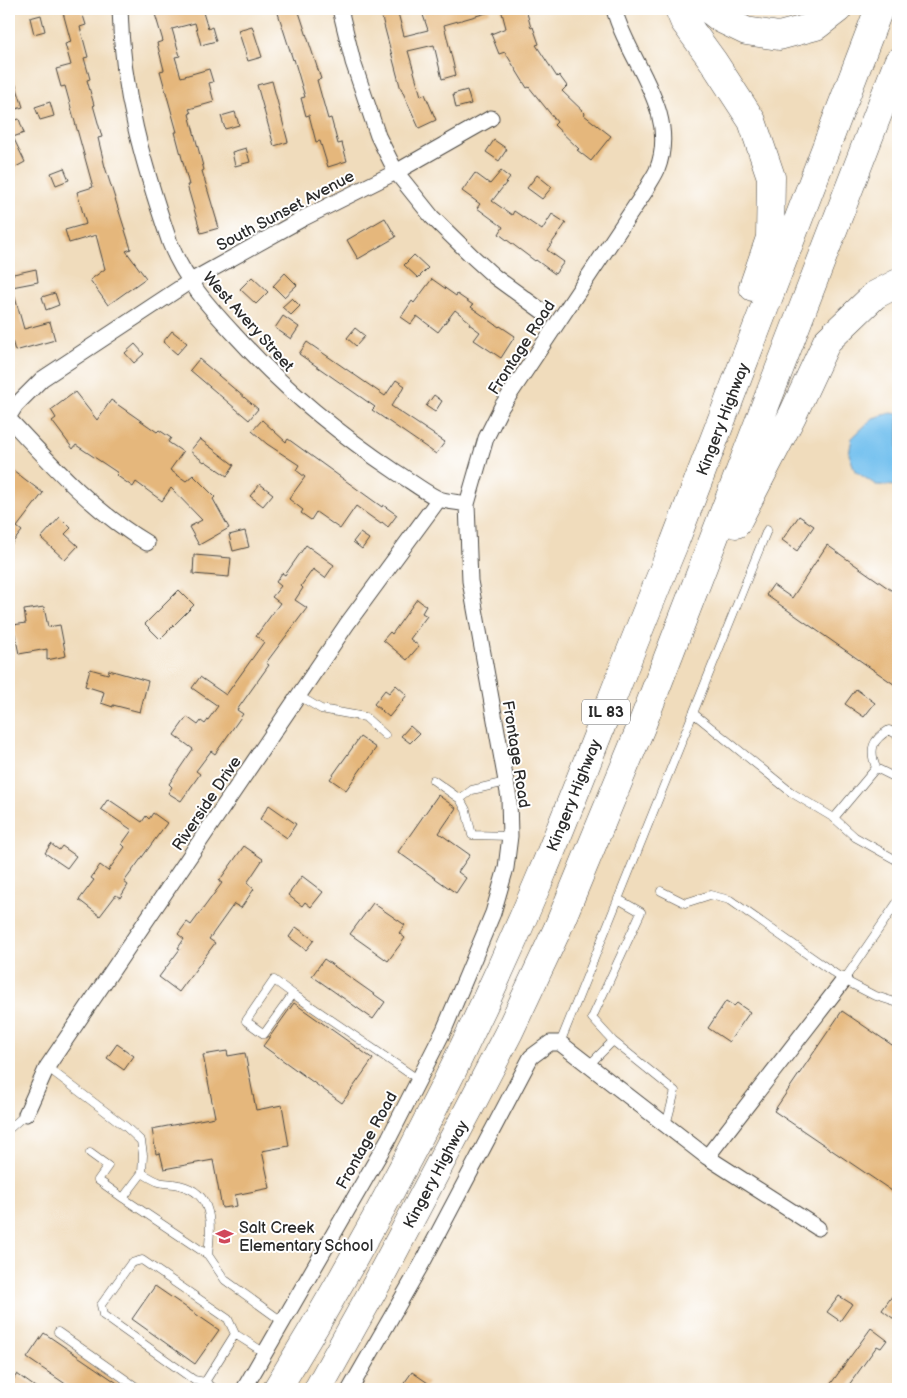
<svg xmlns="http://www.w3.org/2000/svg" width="907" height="1398" font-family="'Balsamiq Sans',sans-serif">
  <rect width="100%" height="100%" fill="#fff"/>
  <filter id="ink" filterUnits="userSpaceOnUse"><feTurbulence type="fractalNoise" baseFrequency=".02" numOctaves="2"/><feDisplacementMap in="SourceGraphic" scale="10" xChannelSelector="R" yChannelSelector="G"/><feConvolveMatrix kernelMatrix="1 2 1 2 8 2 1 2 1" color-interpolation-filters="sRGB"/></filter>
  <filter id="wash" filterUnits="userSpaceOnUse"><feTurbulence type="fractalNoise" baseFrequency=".0096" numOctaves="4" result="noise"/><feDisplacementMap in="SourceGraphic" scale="20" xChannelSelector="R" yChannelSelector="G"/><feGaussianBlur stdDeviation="1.12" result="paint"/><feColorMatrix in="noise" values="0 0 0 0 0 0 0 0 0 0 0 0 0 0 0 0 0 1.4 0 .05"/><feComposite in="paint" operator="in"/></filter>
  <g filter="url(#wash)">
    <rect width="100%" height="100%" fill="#f0dcbc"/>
    <!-- water -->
    <path fill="#75c1ef" stroke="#50768d" d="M891,413L898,414V486L876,485L855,471L849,454L852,438L873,418Z"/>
    <g id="blocks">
      <!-- building -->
      <path fill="#e5b77b" d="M62,9H81L86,25L80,27L88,57L84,58L90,79L87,80L94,105H93L102,137L98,138L105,167L131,249L126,251L146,278L108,305L90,280L105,269L96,235L69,243L65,230L86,224L77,192L93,187L65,86L61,87L56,69L71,65L65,44L71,42Z
        M177,9H202L208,29L212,27L216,41L201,45L195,23L172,29L180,56L175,57L181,77L209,69L213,82L209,83L214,102L189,109L191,113L189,114L204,170L202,171L219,228L201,233L187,185H189L175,132H177L160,71L164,70L157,43L163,41L155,14Z
        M283,9H298L321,79L317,80L328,119L331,118L338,144L342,143L347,161L328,167L320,141L316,142L309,115L306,116L301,98L305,97L294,59L293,60L277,10Z
        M385,9H397L404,36L428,30L421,9H489L490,12L444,25L456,75L442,79L434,45L408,51L421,96L425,94L436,120L419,128L400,86L380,10Z
        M501,9H526L531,28L533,27L539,44L536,45L557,77L559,75L567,86L562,91L585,113L584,115L611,136L591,161L577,150L579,149L554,125L557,122L529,87L527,88L505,52L499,54L491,34L506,28Z
        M41,15L45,31L34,34L30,18Z
        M252,26L262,57L248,61L238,30Z
        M9,70H11L23,107L9,111Z
        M272,81L288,142L274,146L257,85Z
        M467,90L471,104L456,108L453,94Z
        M50,102L54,116L40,120L35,107Z
        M235,112L239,125L225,129L221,116Z
        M19,119L24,133L13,137L25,162L12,169L9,162V122Z
        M494,140L507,149L499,161L486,152Z
        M246,148L250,162L235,166L232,152Z
        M64,168L69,180L56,185L51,173Z
        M501,171L510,178L492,201L512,215L514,211L542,230L552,214L566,223L547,250L564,262L555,274L536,260L535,261L499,234L503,227L477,208L480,204L462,191L475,173L490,184Z
        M537,175L552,187L542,199L527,188Z
        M385,218L396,237L358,259L347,240Z
        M414,255L428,268L418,278L404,265Z
        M36,269L38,282L12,287L24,329L50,322L55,340L15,351L9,330V275Z
        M285,273L297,285L284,297L273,286Z
        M252,277L268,292L256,304L240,289Z
        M432,279L456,296L457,294L473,305L471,307L499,327L500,326L515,336L501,358L474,340L480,332L469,324L470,322L455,310L438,332L417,316L411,324L401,317L412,301L414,303Z
        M55,293L59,305L46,310L42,297Z
        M292,298L300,306L291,315L282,307Z
        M283,316L299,327L291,339L275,328Z
        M355,328L365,336L356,346L347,338Z
        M172,331L187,343L177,354L163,342Z
        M307,342L385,396L396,380L405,386L391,406L445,442L436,454L372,410L375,407L299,354Z
        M135,344L144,354L134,363L125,353Z
        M199,359L258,409L249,420L190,370Z
        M75,392L97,420L111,400L157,432L159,430L171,438L168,442L183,452L170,470L186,481L193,475L215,497L213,499L229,528L199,545L189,527L202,520L171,488L162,501L136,482L133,487L116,475L118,473L76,445L73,449L52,421L56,418L51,410Z
        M434,395L442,401L435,412L426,406Z
        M262,420L286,442L288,439L382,507L383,505L397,515L388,527L382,522L381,524L356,506L340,529L316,512L311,520L301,513L303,510L289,499L305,477L296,470L299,465L267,444L252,431Z
        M200,439L234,465L227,476L205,461L204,462L190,451Z
        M9,467L43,493L17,527L22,531L9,547Z
        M260,484L273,494L263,506L250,496Z
        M799,516L814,526L797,551L782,540Z
        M60,517L71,528L65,534L78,546L65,560L41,538Z
        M245,531L249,547L233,551L229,535Z
        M360,533L369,539L362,549L353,542Z
        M306,545L334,565L325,578L313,569L301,586L303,588L295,600L307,608L266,663L269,665L237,710L243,714L215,754L211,751L196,771L200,774L181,801L168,793L172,787L169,784L193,749L174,735L187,717L198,725L201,721L205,724L218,706L192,688L200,677L226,695L264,642L256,636L280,603L272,597L281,586L276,582L282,573L285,575Z
        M827,545L898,595V687L766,595L773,585L792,598Z
        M194,555L231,558L229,577L193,574Z
        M179,590L194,605L160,639L145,624Z
        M417,599L426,606L422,613L427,616L410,639L419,646L407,660L383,640L390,632L392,634Z
        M44,607L48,627L60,625L66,656L47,660V649L19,654L13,625L26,623L24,610Z
        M90,669L108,674L109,670L148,681L140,712L113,705V707L101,703L104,692L85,686Z
        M396,685L407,695L389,717L374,704L385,690L389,693Z
        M856,689L875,703L864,717L845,704Z
        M410,726L419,734L410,743L401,736Z
        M360,737L376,748L346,790L330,779Z
        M438,795L456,808L439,833L470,855L458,872L466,878L456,893L398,852Z
        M108,799L142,822L146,816L149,819L153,813L167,823L124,882L128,885L120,898L116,895L100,916L79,900L94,880L91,878L100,865L108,871L125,847L122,844L132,830L101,809Z
        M269,805L296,824L287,838L260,819Z
        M51,844L59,850L62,846L76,856L67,868L45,853Z
        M244,846L263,859L247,883L254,889L241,908L234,904L209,939L215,943L179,992L159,977L180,949L178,948L184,939L178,934L187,922L191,925L222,883L219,881Z
        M302,876L323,892L311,907L305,902L302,906L288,895Z
        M373,903L405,925L399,933L405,938L388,961L350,934Z
        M296,927L314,940L306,950L289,937Z
        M324,959L385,1002L373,1019L312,976Z
        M726,1001L734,1006L737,1003L750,1012L729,1042L708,1028Z
        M294,1003L373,1059L342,1103L263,1046Z
        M842,1011L898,1049V1182L892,1191L774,1111Z
        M117,1044L134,1056L124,1070L107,1058Z
        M227,1051L228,1056L245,1053L256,1110L282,1105L289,1146L262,1151L270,1188L235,1195L237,1206L222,1208L213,1160L164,1169L160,1153L156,1154L152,1129L215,1117L203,1055Z
        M155,1286L219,1330L195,1364L132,1319Z
        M898,1288V1322L882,1310Z
        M839,1296L852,1304L840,1321L827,1312Z
        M871,1328L887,1340L881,1348L877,1346L846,1389H827Z
        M44,1333L126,1389H73L27,1358Z
        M412,1372L428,1383L423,1389H400Z
        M17,1374L38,1389H9V1386Z"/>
    </g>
  </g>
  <g filter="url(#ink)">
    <use href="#blocks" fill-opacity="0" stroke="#494641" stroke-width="1"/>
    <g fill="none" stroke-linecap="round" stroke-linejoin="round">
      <defs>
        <path id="lane" d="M299,696L321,709L365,717L385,735
          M693,713L792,793L834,818L876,768
          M898,735L889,730C872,740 869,749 876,768L898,779
          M433,780L460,799L466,810L472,835L510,836
          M460,799L472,790L506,782
          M834,818L855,837L898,861
          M661,891L685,903L710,895L730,900L844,980L873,995L898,1003
          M618,899L641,912L592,1018L613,1041L675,1091L666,1125
          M844,980L898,901
          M293,994L274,980L246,1021L264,1034L293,994L419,1080
          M560,1043L767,530
          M589,1065L613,1041
          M47,1067L126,1127L141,1141L143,1155L142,1173L123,1198L208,1255L225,1280L283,1322
          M9,1129L26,1114
          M90,1153L108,1166L98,1180L123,1198
          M142,1173C147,1176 153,1180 159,1182C165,1184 172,1183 179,1185C215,1193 211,1226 208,1255
          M58,1332L139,1389
          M205,1382L235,1334
          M215,1389L205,1382L194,1380L103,1315L101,1305L131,1263L142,1260L228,1319L235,1334L265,1353"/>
        <path id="street" d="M120,9C122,93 143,164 170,243C184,279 209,307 235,335C283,388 336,432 396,472C409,480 423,491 437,498C445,502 458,502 467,504
          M340,9L353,62L378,136L396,172L432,217L473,257L495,277L542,311
          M9,416L16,405L42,379L189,282L302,219L396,172L491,118
          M9,419C51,464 93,511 147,543
          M26,1114L47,1067L347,624L439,499
          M707,1157L844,980
          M244,1389L389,1138L444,1030L493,913L506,868L510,836L509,798L470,581L467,504L486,438L502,406L646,190C649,183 654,177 657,170C680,111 628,62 614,9
          M350,1389L424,1260L531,1057L550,1043H560L707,1157L818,1228
          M898,1389V1388"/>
        <path id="highway" d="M679,9L684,21L713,61L752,121L771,177L770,238L753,287
          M708,9L721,19L746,31L779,36L816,26L838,9
          M736,524L792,416L827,341L875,295L898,283
          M277,1389C377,1226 467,1052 541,876C587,766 628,654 674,544L879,9
          M318,1389L376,1285L470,1107L509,1032L557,930L641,727L898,62"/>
      </defs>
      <!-- lane casing -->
      <use href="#lane" stroke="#494641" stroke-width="9"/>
      <!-- street casing -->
      <use href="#street" stroke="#494641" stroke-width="17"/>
      <!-- highway casing -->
      <use href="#highway" stroke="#494641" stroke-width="29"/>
      <!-- lane -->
      <use href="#lane" stroke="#fff" stroke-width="8"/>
      <!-- street -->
      <use href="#street" stroke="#fff" stroke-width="15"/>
      <!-- highway -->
      <use href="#highway" stroke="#fff" stroke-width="28"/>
    </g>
  </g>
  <!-- icons -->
  <defs>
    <symbol id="school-bare" viewBox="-9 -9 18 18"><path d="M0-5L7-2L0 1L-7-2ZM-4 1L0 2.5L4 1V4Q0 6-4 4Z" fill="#d1495b" stroke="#fff" stroke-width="2.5" paint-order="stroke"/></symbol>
  </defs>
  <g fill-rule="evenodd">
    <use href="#school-bare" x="212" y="1224" width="25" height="25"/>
  </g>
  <g text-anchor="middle" stroke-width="4" stroke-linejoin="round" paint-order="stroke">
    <!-- shield labels -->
    <rect fill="#fff" stroke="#6b6b6b" stroke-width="1" x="582" y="699.5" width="48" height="25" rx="4"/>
    <g font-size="15" font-weight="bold" fill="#2b2b2b">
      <text x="606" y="717">IL 83</text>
    </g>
    <!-- street labels -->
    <g font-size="16" fill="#2b2b2b" stroke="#fff">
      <text transform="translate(285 210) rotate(-28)" y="6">South Sunset Avenue</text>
      <text transform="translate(249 321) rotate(48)" y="6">West Avery Street</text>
      <text transform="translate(521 347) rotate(-57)" y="6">Frontage Road</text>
      <text transform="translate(722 419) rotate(-69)" y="6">Kingery Highway</text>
      <text transform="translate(517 754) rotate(81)" y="6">Frontage Road</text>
      <text transform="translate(573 795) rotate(-68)" y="6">Kingery Highway</text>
      <text transform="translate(206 803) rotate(-56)" y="6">Riverside Drive</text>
      <text transform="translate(366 1140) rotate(-61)" y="6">Frontage Road</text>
      <text transform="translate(435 1174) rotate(-62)" y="6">Kingery Highway</text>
    </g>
    <!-- poi labels -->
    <g font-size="16" fill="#2b2b2b" stroke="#fff" text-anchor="start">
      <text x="239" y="1233">Salt Creek<tspan x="239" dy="18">Elementary School</tspan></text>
    </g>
  </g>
  <!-- margin -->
  <rect width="907" height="1398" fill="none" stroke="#fff" stroke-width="30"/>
</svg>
